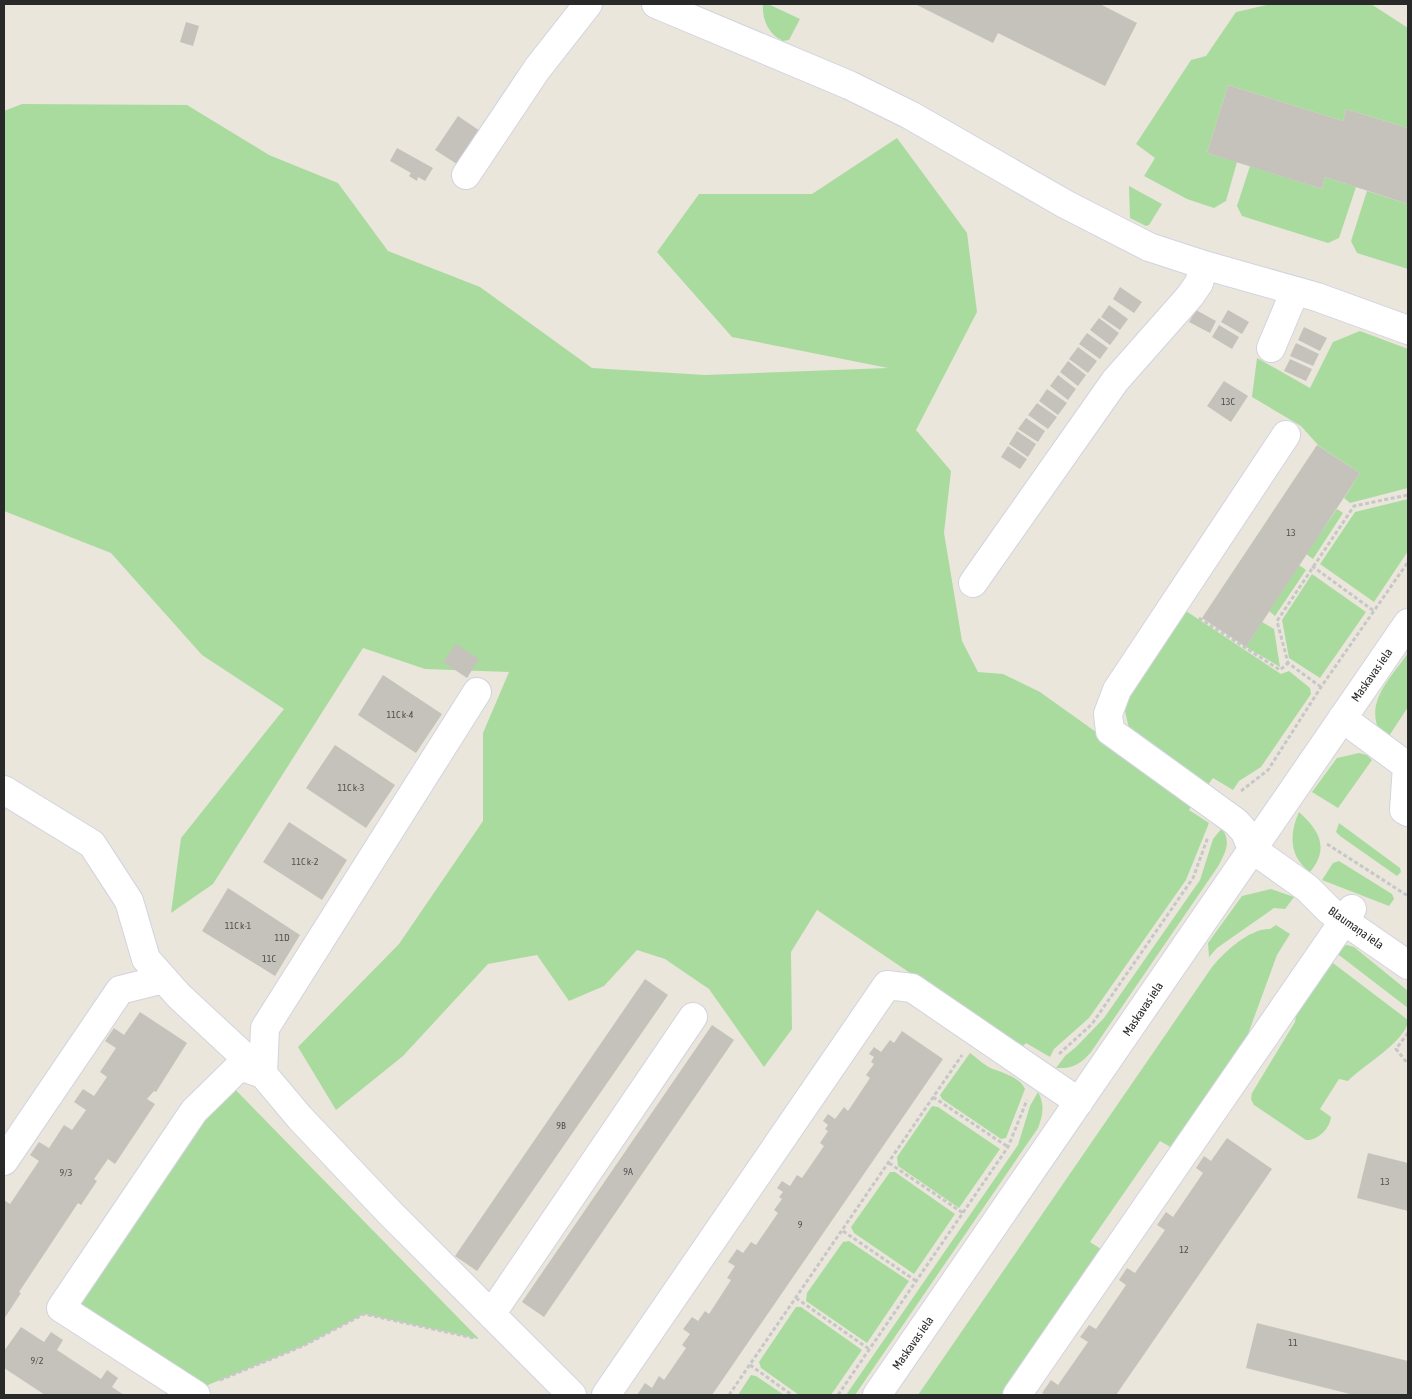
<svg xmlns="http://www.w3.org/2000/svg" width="1412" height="1399" font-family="'Asap Condensed',sans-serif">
  <rect width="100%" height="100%" fill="#eae6dc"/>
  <!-- green -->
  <path fill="#aadb9e" d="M763,4H768L800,19L789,40L783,41C768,34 762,20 763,4Z
    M1271,4H1371L1408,28V128L1346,109L1343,121L1228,85L1207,153L1237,162L1226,201L1214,208L1187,199L1144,176L1155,158L1136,144L1191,60L1206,56L1236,12Z
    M22,104L187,105L269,155L338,183L388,251L480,287L592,368L705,375L888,368L732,337L657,252L699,194H812L897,138L967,233L977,312L916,430L951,471L944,533L962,641L978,672L1003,674L1040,692L1194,802L1189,810L1209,823L1186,880L1089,1018L1054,1049L1050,1057L1026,1043L1021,1048L817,910L791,952L792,1029L764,1067L709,989L665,959L637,950L604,986L569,1001L537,955L488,964L403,1056L336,1110L298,1047L399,944L483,821V733L509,672L425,669L363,648L213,884L171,913L181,838L284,709L202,655L111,553L4,511V111Z
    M1250,166L1322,189L1325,177L1356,187L1339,238L1328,243L1242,216L1237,206Z
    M1129,186L1162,204L1149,225L1146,226L1130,218Z
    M1367,191L1408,204V269L1357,253L1351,241Z
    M1360,331L1408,349V488L1350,503L1344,498L1360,473L1319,446L1301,426L1252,397L1257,358L1310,388L1333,342Z
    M1408,499V551L1374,602L1320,564L1355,512Z
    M1337,509L1343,513L1313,559L1306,554Z
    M1299,565L1306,570L1275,616L1269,611Z
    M1312,574L1366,612L1320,678L1289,658L1282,620Z
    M1183,609L1281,674L1289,671L1310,688L1311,694L1261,767L1239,781L1233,790L1213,778L1208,785L1130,733L1125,711L1131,692Z
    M1262,622L1274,629L1280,667L1246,647Z
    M1408,653V707L1389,736L1381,734C1363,703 1391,678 1408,653Z
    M1359,753L1367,755L1372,760L1338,808L1312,792L1337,758Z
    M1299,812C1319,830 1330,848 1310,872C1289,857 1289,834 1299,812Z
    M1339,823L1400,868L1401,872L1397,876L1340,836L1336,832Z
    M1222,828C1231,842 1226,851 1219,865L1091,1052C1081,1064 1072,1069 1056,1068L1065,1056L1076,1047L1104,1018L1200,880L1213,839Z
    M1339,861L1392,894L1394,899L1389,906L1322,880L1333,863Z
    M1271,889L1294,897L1285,909L1274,908L1217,948L1209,957L1208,943L1242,896Z
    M1276,925L1290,934L1277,955L1237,1064L1174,1149L1160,1141L1090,1242L1101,1249L1007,1395H918L1212,967C1224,952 1250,928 1270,929Z
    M1347,945L1354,947L1408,991V1008L1335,952L1341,946Z
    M1329,960L1408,1020C1408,1040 1362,1066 1348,1081L1339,1079L1320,1109L1331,1117C1330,1128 1318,1141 1306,1140L1254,1105L1251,1099L1252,1093L1295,1022L1298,1000Z
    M970,1053C977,1058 987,1068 996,1070C1006,1074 1020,1078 1025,1089L1006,1138L1001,1139L942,1099L940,1095Z
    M226,1080L479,1339L364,1314L303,1346L191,1392L61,1308Z
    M1038,1092C1045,1105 1043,1115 1038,1128L855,1395H846L1018,1145L1030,1106Z
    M932,1106L938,1107L1000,1149L959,1208L898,1166L897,1157Z
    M890,1172H895L955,1214L914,1274L854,1233L851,1227Z
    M849,1241L909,1281L867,1343L806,1301L807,1293L843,1242Z
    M796,1307H801L862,1350L831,1395H799L761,1368L759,1362Z
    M751,1375L756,1376L784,1395H738Z"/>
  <!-- building -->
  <path fill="#c5c2bc" d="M915,4H1100L1137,23L1105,86L998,33L993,43Z
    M186,22L199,26L193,46L180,42Z
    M1228,85L1343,121L1346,109L1408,128V204L1325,177L1322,189L1207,153Z
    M458,116L483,133L460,166L435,150Z
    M397,148L433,168L425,181L418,177L417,181L409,176L411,173L390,161Z
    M1120,287L1142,302L1134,313L1113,299Z
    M1109,305L1128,319L1120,330L1101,317Z
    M1196,310L1216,321L1210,333L1189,322Z
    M1228,310L1249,322L1242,334L1221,322Z
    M1099,318L1119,333L1110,345L1090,330Z
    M1219,325L1239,337L1232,349L1212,337Z
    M1304,327L1327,338L1320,351L1298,340Z
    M1087,333L1108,348L1100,359L1079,344Z
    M1296,343L1319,354L1313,366L1290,356Z
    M1078,347L1097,361L1088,373L1069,359Z
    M1290,359L1312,369L1306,381L1284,371Z
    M1068,361L1086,375L1078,386L1060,372Z
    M1058,375L1076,389L1068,400L1050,386Z
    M1224,381L1248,396L1231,422L1207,406Z
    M1047,389L1067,403L1058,415L1039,401Z
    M1037,403L1057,417L1048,429L1028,415Z
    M1026,418L1045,431L1038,442L1018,429Z
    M1017,431L1036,444L1028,457L1009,444Z
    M1317,445L1360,473L1246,647L1202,618Z
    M1008,446L1027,459L1020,469L1001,457Z
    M456,644L479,659L467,678L443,662Z
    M383,675L442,714L416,753L358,715Z
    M335,745L395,785L366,828L306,788Z
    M289,822L347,860L322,900L263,862Z
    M228,888L300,935L275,976L202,931Z
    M645,979L668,995L477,1271L455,1256Z
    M140,1012L187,1043L156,1092L154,1091L147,1099L155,1104L115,1164L108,1159L94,1179L97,1181L81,1205L78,1203L19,1292L21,1293L4,1319V1200L10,1204L39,1161L30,1155L39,1142L49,1148L64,1125L72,1130L86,1110L74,1102L83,1089L94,1096L107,1077L100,1072L116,1048L105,1041L114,1028L124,1035Z
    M712,1025L734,1040L544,1317L522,1302Z
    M902,1031L943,1059L712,1395H637L645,1383L652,1388L659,1376L664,1380L686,1348L682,1345L690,1334L683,1329L692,1317L698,1321L705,1311L709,1314L731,1280L727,1278L735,1266L728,1262L737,1249L743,1253L751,1242L756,1245L778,1213L774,1210L782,1199L779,1197L783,1192L777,1188L782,1181L790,1186L797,1175L802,1178L824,1146L820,1143L828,1131L825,1129L828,1125L823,1121L828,1114L835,1119L844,1107L848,1111L870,1078L866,1075L874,1064L871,1062L874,1057L869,1054L874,1047L881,1052L890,1040L894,1043Z
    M1227,1138L1272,1169L1116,1395H1046L1042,1393L1051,1380L1058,1385L1088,1342L1080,1337L1089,1325L1096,1329L1126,1285L1119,1280L1127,1268L1135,1273L1165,1230L1157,1225L1166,1212L1173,1217L1203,1173L1196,1168L1204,1156L1211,1161Z
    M1368,1153L1408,1163V1211L1357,1198Z
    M1257,1323L1408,1361V1395H1354L1246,1368Z
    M21,1327L44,1342L51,1332L63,1340L57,1350L101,1379L107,1370L118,1378L112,1387L124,1395H45L4,1368V1351Z"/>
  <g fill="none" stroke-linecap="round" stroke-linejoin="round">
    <defs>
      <path id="minor" d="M656,4L849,85L910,115L1065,204L1149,247L1204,265L1317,297L1408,330
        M466,175L537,69L588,4
        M1271,348L1295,291
        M973,583L1115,381L1190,296L1199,283L1204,265
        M1342,718L1407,766L1404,810L1408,812
        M4,790L92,844L129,901L146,959L179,996L262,1073
        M1252,849L1245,832L1236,822L1110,731L1108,714L1117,690L1286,435
        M1252,849L1307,888L1330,911L1408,965
        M263,1074L265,1028L477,692
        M4,1161L120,990L164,979
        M492,1313L693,1017
        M196,1395L61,1308L194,1111L240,1066L263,1074L300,1118L390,1213L572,1395
        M606,1395L887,985L912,988L1079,1102
        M877,1395L1408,623
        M1017,1395L1352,909"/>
    </defs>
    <!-- minor casing -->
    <use href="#minor" stroke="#d2d3e0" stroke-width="30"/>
    <!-- path -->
    <path stroke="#c7c7c7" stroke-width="3" stroke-dasharray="4 2.5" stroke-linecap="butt" d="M1312,566L1374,611
      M1199,618L1280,670L1288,663
      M1321,687L1288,663L1277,621L1354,506L1408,495
      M1241,791L1268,770L1321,687L1408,562
      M1327,844L1408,896
      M1408,1033L1396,1049L1408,1064
      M1059,1054L1092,1024L1193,878L1208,837
      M933,1097L1008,1147
      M889,1163L963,1213
      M843,1231L916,1281
      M796,1298L869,1349
      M750,1365L792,1395
      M220,1380L303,1346L364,1314L474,1338
      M729,1395L962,1055
      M838,1395L1008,1147L1027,1100"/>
    <!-- minor -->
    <use href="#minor" stroke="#fff" stroke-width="28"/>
  </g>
  <g text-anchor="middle" stroke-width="5" stroke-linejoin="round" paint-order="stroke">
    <!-- number labels -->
    <g font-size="10" fill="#504f4e">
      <text x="1228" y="405">13C</text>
      <text x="1291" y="536">13</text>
      <text x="400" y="718">11C k-4</text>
      <text x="351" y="791">11C k-3</text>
      <text x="305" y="865">11C k-2</text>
      <text x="238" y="929">11C k-1</text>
      <text x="282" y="941">11D</text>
      <text x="269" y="962">11C</text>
      <text x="561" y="1129">9B</text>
      <text x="628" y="1175">9A</text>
      <text x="66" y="1176">9/3</text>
      <text x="1385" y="1185">13</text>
      <text x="800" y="1228">9</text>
      <text x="1184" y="1253">12</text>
      <text x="1293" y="1346">11</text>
      <text x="37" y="1364">9/2</text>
    </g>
    <!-- street labels -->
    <g font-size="12" fill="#292929" stroke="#fff">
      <text transform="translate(1372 675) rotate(-55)" y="4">Maskavas iela</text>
      <text transform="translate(1356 928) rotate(35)" y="4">Blaumaņa iela</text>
      <text transform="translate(1143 1009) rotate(-56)" y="4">Maskavas iela</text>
      <text transform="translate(913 1343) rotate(-55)" y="4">Maskavas iela</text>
    </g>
  </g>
  <!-- border -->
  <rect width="1412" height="1399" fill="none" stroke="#292929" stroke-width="10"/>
</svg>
